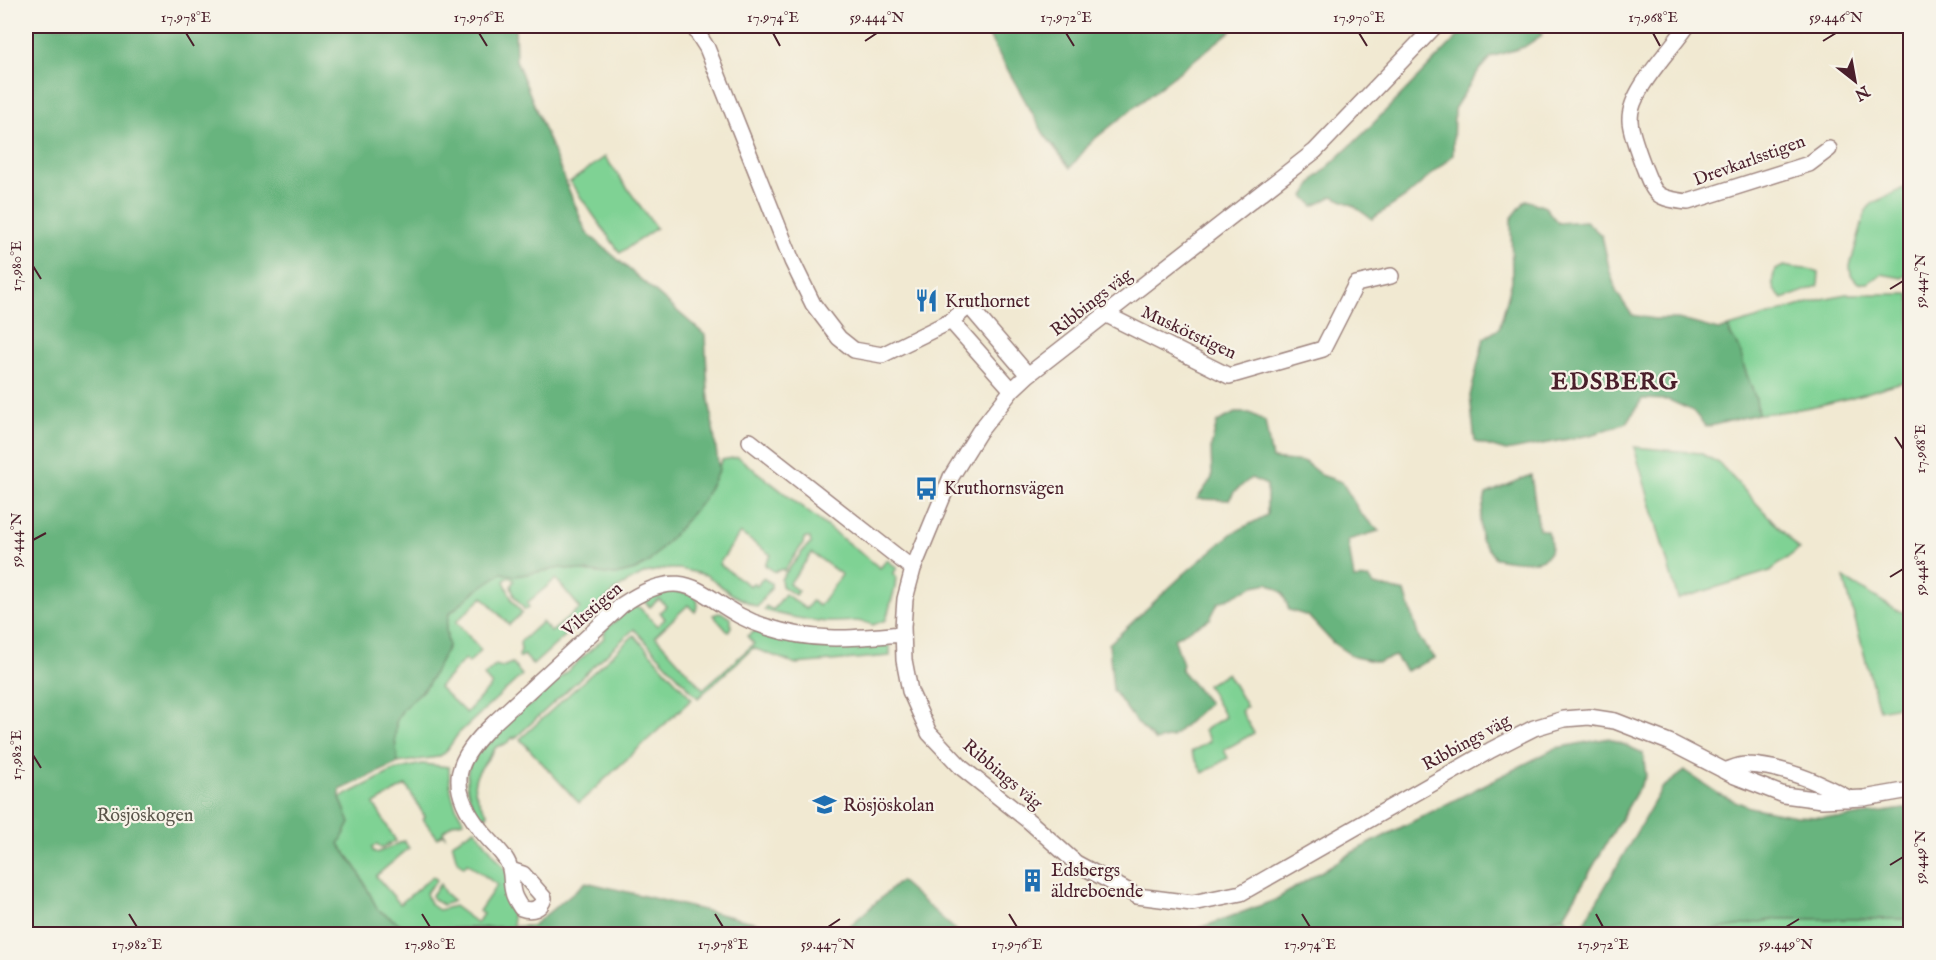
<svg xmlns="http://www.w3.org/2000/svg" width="1936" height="960" font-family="'IM FELL English',serif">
  <rect width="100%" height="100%" fill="#f7f3e8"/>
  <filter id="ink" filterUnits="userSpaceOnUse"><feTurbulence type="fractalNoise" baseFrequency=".0167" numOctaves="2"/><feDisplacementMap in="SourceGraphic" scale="12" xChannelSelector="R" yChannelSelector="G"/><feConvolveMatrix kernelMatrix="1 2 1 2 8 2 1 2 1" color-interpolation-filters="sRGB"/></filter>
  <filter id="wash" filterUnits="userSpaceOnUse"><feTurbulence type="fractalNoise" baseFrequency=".008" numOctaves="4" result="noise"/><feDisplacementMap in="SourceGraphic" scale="24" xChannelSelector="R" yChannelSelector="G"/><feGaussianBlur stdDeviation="1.35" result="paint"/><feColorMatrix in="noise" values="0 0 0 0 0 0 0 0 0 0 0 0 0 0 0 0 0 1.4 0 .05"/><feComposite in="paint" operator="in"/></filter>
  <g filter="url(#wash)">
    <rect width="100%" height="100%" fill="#f1e9d2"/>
    <!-- green -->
    <path fill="#7fd294" stroke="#647860" stroke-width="1.5" d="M605,157L656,228L620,253L570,182Z
      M1910,185V272L1902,278L1881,274L1868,283H1858L1851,275L1850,266L1866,210L1873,203Z
      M1784,266C1796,270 1808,267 1819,272L1818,286L1783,299C1771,290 1771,284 1775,270Z
      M1846,294H1910V381C1893,383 1877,390 1860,395C1828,404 1791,412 1758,414L1756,400L1744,367L1740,349L1730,334L1729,327L1822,299Z
      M1634,447L1700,453L1719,463L1799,549L1770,571L1678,599Z
      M738,457L880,568L887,560L897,568L893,574L896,576L895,588L886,620L873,625C858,618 842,623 826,622C804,620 784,616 764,610L766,606L773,610L785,594L806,609L812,601L819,606L842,575L812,553L789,584L798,591L795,595L782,586L781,579L806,547L811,544L810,538H804L803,544L784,571L782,569L775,572L765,565L771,555L740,533L719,564L750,586L753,583L757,586L763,578L771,583V588L757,607L733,595L706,575L680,569H664L645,573L619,587L533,665L524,655L520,658L519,656L521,650L520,642L542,622L551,632L580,608L556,579L527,603L529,607L525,610L514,596L511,586L514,580L509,577L504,581L512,600L522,613L509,625L483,597L456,622L481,650L469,663L465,659L439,687L466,713L492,685L484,676L496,665L502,667L512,663L522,675L458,734L445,753L438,757L398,763L395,740L396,722L403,709L427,686L448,646L446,629L449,614L474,592L502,572L515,576L561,568L615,575L635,570L649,562L703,500L722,460Z
      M1844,578L1896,610L1910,614V704L1879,710Z
      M666,590L693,594C698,600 700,605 695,612L688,605L655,636L703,689L754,644L747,636L757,630L763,636L806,645L848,647L887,645L890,646V656L796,664L753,648L698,698L634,629L514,739L513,737L507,743L496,747C478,775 462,780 488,814L482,820C444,766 484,742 521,707L529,706L604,638L605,630L632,606L639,607L657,626L665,619L660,612L666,606L659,599L650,607L644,601L646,597Z
      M721,612L731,619V627L728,632L713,615Z
      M634,635L692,699L579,803L520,739Z
      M1227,673L1247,707L1241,711L1254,733L1224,750L1228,758L1203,773L1191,752L1210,741L1204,730L1225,717L1207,685Z
      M422,764L449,767C449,787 452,805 464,821L454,823L443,831L445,836L442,834L438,838L423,819L425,817L406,785L374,804L396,841L381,848L377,844L372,848L373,851L377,853L404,841L409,848L376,876L400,904L433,876L437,880L426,893L430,904L439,910L454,906L477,923L483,914L479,911L497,885L467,863L464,867C453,860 456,853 452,843L475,829L508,873L513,927L409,930L378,910L357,869L339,844L350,823L340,798L395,770Z
      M440,884L445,893L454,901L443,905L433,899L432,895Z
      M1564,916L1578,934H1498Z
      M1777,919H1910V934H1690Z"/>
    <!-- forest -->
    <path fill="#67b47e" stroke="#586a54" stroke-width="1.5" d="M26,26H515L516,60L586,232L705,335L708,391L719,470L703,500L677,531L649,562L635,570L615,575L561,568L515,576L502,573L474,592L449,614L446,629L448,646L427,686L403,709L396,722L395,740L398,763L340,790V798L350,823L339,844L357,869L378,910L409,930L532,926L586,882L790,931L843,932L900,881L960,934H26Z
      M983,26H1237L1092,141L1070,168L1044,134Z
      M1468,26H1538L1542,35L1524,47L1491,57L1479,70L1454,109L1453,155L1407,196L1372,219L1352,205L1333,196L1314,206L1304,196L1315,179L1363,134Z
      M1526,200L1545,207L1558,223L1586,221L1602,236L1610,272L1617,293L1632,315L1654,319H1678L1718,330L1729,327L1730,334L1740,349L1744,367L1756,400L1758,414L1706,427L1693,411L1669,400L1642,399L1627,423L1590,435L1506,451L1475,442L1470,396L1484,338L1499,329L1512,281L1511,219Z
      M1235,413H1250L1265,421L1272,459L1305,462L1321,475L1342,482L1361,514L1379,531L1348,540L1354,579L1369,578L1374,585L1405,592L1419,638L1435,658L1406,671L1395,656L1378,662L1354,657L1333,643L1308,616L1289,610L1283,593L1268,583L1254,586L1218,603L1210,619L1174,638L1183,664L1181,670L1209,703L1172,737L1155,741L1134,719L1113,690L1109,644L1184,574L1231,534L1267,515V485L1251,478L1234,492L1229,500L1197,499L1212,478L1211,447L1217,422Z
      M1531,475L1539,529L1547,531C1548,535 1551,541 1551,545C1551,570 1510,560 1495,558L1481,540L1480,519L1486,494Z
      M1609,738L1643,753L1646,776L1564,916L1498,934H1184L1275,900L1353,852L1556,748Z
      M1685,771L1719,794L1749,807L1796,816L1841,818L1910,808V919H1777L1690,934H1578L1662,788Z"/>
  </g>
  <g filter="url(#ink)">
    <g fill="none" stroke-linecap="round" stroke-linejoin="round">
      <defs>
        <path id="minor" d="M693,26L707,48L792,261L813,304L839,338L854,350L882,355L951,321L969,306L1028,375
          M1435,26L1315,151L1028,375L1012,390L979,432L951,477L913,569L905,599L903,627L904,660L910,691L929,733L962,768L1030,822L1076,863L1137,896L1192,903L1241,893L1491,750L1534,728L1564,719L1589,717L1615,721L1669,742L1735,776L1784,795L1822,800L1864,798L1910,790
          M1687,26C1671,50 1629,91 1630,120C1630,131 1639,154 1643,165C1655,195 1654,198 1688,202L1809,164L1829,149
          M1107,315L1229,376L1323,349L1356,284L1391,276
          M951,321L1012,390
          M750,441L913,569
          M1724,771C1731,769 1740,764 1747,765C1783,766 1819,782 1850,799
          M511,870L523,874L544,898C541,909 532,912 521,908C518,903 514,898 513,892C510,881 513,871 507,861C500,849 488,840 480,829C445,784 456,760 494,723L622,605C695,555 703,608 767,627C817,643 852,638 903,634"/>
      </defs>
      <!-- minor casing -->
      <use href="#minor" stroke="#9e847e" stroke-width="18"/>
      <!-- minor -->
      <use href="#minor" stroke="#fff" stroke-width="15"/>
    </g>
  </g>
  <!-- ticks -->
  <path fill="none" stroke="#4a1f2b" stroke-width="2" d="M186,33L194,46M479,33L487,46M773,33L780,46M1066,33L1074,46M1359,33L1367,46M1653,33L1660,46M865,41L877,33M1823,41L1836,33M33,266L41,279M1890,289L1903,281M1895,437L1903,449M33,540L46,533M1890,577L1903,569M33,755L41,768M1890,865L1903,857M129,914L137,927M422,914L430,927M715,914L723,927M1009,914L1017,927M1302,914L1310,927M1596,914L1603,927M828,927L840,919M1786,927L1799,919"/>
  <!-- icons -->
  <defs>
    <symbol id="restaurant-bare" viewBox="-9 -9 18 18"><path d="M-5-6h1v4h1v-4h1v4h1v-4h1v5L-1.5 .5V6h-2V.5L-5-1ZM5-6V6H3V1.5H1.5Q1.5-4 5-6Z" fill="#1f6fb2" stroke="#f7f3e8" stroke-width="2.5" paint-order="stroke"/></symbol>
    <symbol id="bus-bare" viewBox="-9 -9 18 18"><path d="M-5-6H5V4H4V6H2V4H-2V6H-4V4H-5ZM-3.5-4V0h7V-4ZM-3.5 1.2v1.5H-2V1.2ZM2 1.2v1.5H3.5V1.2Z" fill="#1f6fb2" stroke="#f7f3e8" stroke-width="2.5" paint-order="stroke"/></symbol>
    <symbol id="school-bare" viewBox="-9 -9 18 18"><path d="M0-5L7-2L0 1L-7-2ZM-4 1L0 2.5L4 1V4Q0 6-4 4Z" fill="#1f6fb2" stroke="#f7f3e8" stroke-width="2.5" paint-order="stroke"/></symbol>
    <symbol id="building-bare" viewBox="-9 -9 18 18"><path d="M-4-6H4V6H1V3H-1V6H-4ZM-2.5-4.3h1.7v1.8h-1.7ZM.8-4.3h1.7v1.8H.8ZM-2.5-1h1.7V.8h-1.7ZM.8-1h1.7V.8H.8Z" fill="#1f6fb2" stroke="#f7f3e8" stroke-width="2.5" paint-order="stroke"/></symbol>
  </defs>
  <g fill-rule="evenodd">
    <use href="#restaurant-bare" x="910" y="284" width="33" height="33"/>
    <use href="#bus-bare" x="910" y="472" width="33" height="33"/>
    <use href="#school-bare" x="808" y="788" width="33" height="33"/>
    <use href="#building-bare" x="1016" y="864" width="33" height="33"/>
  </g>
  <g text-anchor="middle" stroke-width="4.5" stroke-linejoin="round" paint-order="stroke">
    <!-- street labels -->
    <g font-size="18" fill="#4a1f2b" stroke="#f7f3e8">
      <text transform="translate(1749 160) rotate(-20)" y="6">Drevkarlsstigen</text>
      <text transform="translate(1091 302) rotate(-38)" y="6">Ribbings väg</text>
      <text transform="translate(1189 332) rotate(25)" y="6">Muskötstigen</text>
      <text transform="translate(592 609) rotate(-41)" y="6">Viltstigen</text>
      <text transform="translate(1466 742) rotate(-29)" y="6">Ribbings väg</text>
      <text transform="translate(1003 774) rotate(40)" y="6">Ribbings väg</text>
    </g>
    <!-- poi labels -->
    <g font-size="18" fill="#4a1f2b" stroke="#f7f3e8" text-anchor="start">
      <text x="945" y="307">Kruthornet</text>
      <text x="944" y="494">Kruthornsvägen</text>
      <text x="843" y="811">Rösjöskolan</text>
      <text x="1051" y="876">Edsbergs<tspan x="1051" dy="21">äldreboende</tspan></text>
    </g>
    <!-- park labels -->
    <g font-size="18" fill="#5a554a" stroke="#f7f3e8">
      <text x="145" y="821">Rösjöskogen</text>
    </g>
    <!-- district labels -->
    <g font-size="24" font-weight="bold" letter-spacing="1.5" fill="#4a1f2b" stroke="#f7f3e8">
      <text x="1615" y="389">EDSBERG</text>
    </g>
  </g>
  <!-- margin -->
  <rect width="1936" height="960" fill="none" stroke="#f7f3e8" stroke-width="66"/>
  <!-- north arrow -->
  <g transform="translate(1855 81) rotate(149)" stroke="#f7f3e8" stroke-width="4.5" paint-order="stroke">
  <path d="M0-4.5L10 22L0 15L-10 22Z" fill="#4a1f2b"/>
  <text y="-9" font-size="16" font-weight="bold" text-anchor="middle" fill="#4a1f2b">N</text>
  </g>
  <rect x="33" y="33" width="1870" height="894" fill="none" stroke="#4a1f2b" stroke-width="2"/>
  <g font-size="15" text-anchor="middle" fill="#4a1f2b">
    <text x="186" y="22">17.978°E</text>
    <text x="479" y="22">17.976°E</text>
    <text x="773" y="22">17.974°E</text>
    <text x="877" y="22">59.444°N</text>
    <text x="1066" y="22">17.972°E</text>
    <text x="1359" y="22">17.970°E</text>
    <text x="1653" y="22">17.968°E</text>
    <text x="1836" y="22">59.446°N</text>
    <text transform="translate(16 266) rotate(-90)" y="5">17.980°E</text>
    <text transform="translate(1920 281) rotate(-90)" y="5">59.447°N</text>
    <text transform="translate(1920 449) rotate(-90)" y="5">17.968°E</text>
    <text transform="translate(16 540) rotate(-90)" y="5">59.444°N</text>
    <text transform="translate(1920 569) rotate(-90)" y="5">59.448°N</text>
    <text transform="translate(16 755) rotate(-90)" y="5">17.982°E</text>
    <text transform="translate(1920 857) rotate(-90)" y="5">59.449°N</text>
    <text x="137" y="949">17.982°E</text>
    <text x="430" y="949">17.980°E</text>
    <text x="723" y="949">17.978°E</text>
    <text x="828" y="949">59.447°N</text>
    <text x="1017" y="949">17.976°E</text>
    <text x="1310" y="949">17.974°E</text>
    <text x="1603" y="949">17.972°E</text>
    <text x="1786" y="949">59.449°N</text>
  </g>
</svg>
